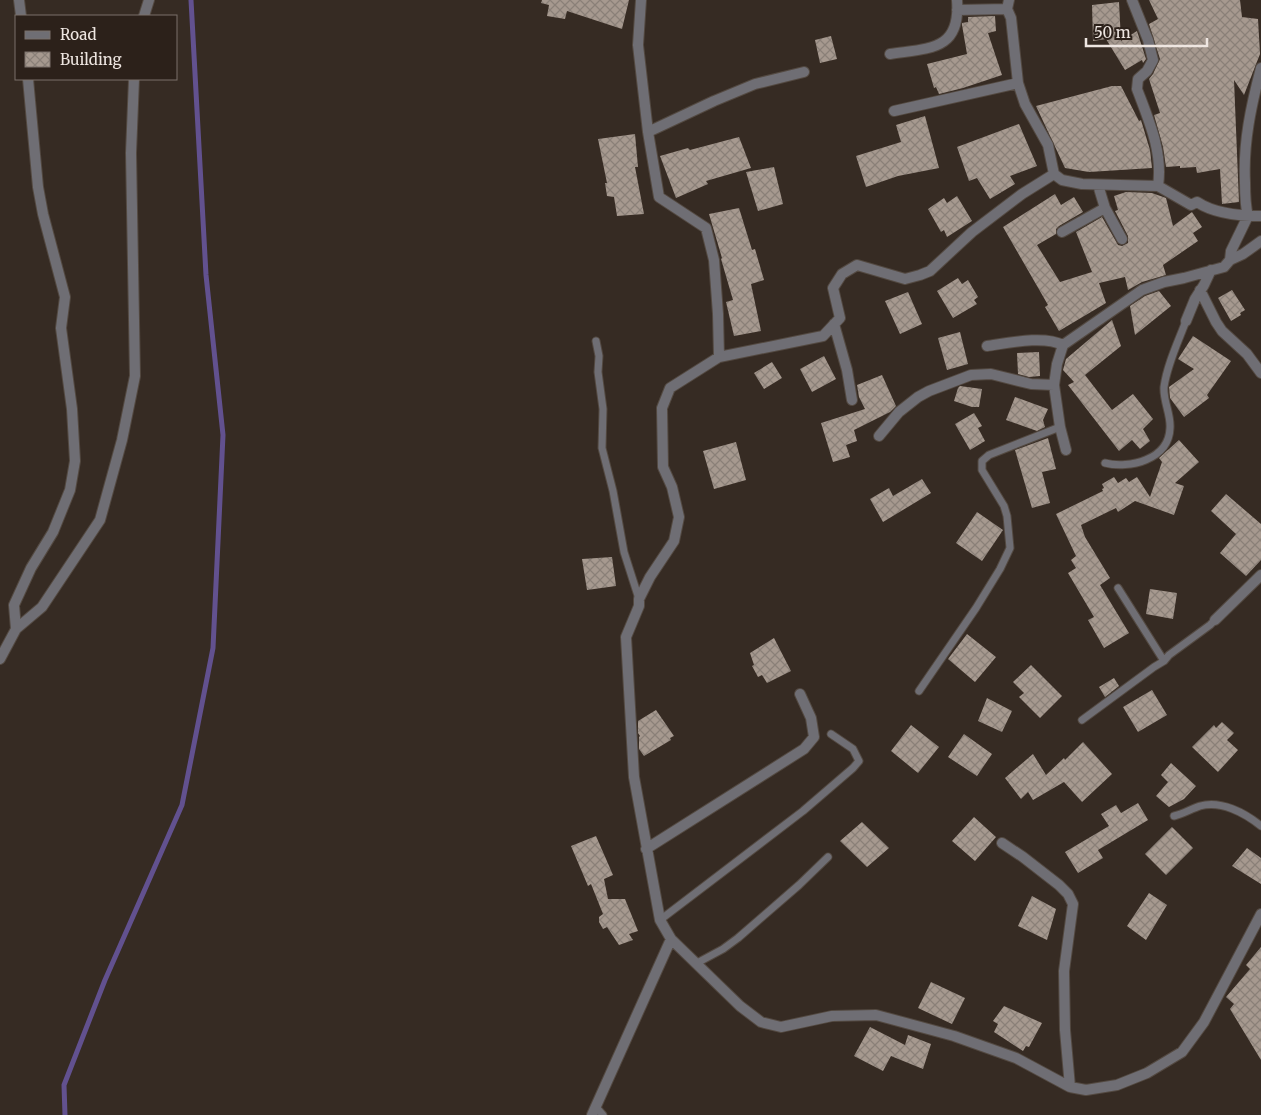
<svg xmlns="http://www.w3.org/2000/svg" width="1261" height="1115" font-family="Merriweather,serif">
  <defs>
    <pattern id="building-cross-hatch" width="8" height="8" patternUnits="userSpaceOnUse" patternTransform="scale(1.25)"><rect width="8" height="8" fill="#a6998f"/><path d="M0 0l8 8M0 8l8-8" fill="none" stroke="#8a8078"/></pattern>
  </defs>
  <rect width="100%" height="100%" fill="#362b23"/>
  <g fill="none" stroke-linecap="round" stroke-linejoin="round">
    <!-- stream -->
    <path stroke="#62518f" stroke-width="5" d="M65,1115L64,1085L105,980L182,805L213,648L223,435L206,275L191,0"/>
  </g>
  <!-- building -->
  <path fill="url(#building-cross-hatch)" d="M542,0H629L622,29L567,11L565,19L547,16L549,5L541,3Z
    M1149,0H1240L1242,17L1258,19L1260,54L1244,95L1234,80L1239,202L1222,204L1220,169L1197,173L1196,167L1180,168V166L1166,167L1163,147L1154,115L1160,113L1149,79L1153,74L1160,59L1149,24L1158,19Z
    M1119,2L1121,41L1137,31L1146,59L1143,63L1142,60L1125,70L1106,39L1093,41L1092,5Z
    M995,16L996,31L988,33L1002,75L963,88L939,94L936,87L934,88L927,64L967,54L962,25V23L968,22V17Z
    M831,36L837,59L820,63L815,40Z
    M1112,86H1121L1139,121L1141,120L1150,150L1152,168L1089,172L1065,168L1036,106Z
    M925,116L939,168L898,176L866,187L856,156L901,142L896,125Z
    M1019,124L1037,166L1010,176L1015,184L990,199L977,178L969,181L957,147Z
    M635,134L638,167H635L644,214L617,216L614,197L607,196L605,183H607L598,139Z
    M739,137L751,168L706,181L708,184L676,198L660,156L688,148L690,150Z
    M774,167L783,204L758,211L746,172Z
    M1126,192L1152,193L1166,198L1173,226L1192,212L1202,227L1193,233L1198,241L1163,265L1166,275L1142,282L1128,290L1125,277L1099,283L1106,303L1059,331L1045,307L1048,305L1003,227L1055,194L1061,205L1074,197L1083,212L1059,226L1056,229V234L1037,245L1060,282L1092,272L1076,232L1102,217L1118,245L1122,246L1128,243V236L1115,211L1118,210L1114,196Z
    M957,196L972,221L947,237L944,230L941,232L928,209L944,198L947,203Z
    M739,208L752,250L755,249L764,280L751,284L761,331L734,336L726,302L733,300L721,259L722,258L709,214Z
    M958,278L962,284L968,280L978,297L974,300L977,304L953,318L937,291Z
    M1232,290L1245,310L1240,313L1241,315L1231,321L1218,298Z
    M1159,291L1171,306L1135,335L1130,306L1145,296Z
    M908,292L922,324L900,334L885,301Z
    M1112,320L1121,346L1085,375L1112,410L1133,394L1153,419L1143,429L1150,441L1140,449L1132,440L1119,451L1068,385L1074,382L1063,370L1066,359Z
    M960,332L968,364L947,370L938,338Z
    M1193,336L1231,361L1207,395L1209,398L1184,417L1170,398L1169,387L1194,369L1178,359Z
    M1039,352L1040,376L1029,377L1018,374L1017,353Z
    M824,356L836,379L812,392L800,369Z
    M772,362L782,378L764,389L754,373Z
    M882,375L896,406L890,412L854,430L857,441L846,445L850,457L833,462L821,423L865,409L859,397L857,385Z
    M960,386L982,389L979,407H972L954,401L958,388Z
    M1015,397L1048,409L1043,420L1045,427L1037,431L1006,420Z
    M974,413L982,426L978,428L985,441L970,450L955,424Z
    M1048,438L1056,469L1042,472L1050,503L1032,508L1015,450Z
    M1179,440L1199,462L1175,483L1184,486L1174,515L1135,501L1118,512L1116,508L1081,525L1085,537L1110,578L1100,585L1129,633L1104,648L1088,620L1094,617L1068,573L1076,568L1071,560L1076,556L1056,514L1103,491L1102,489L1104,488L1102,484L1114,477L1118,483L1126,478L1129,482L1137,477L1150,497L1162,462L1159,458Z
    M736,442L746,480L714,489L703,451Z
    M922,479L931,493L883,522L870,499L889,488L893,496Z
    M1226,494L1261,524V560L1246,576L1220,553L1236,534L1211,511Z
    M977,512L1003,530L982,561L956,543Z
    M612,557L616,586L587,590L582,559Z
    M1150,589L1177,593L1173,619L1146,614Z
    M967,634L996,657L975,682L948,659Z
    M774,638L791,671L767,683L762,675L758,677L752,666L754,665L750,653Z
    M1031,665L1062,696L1040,718L1019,697L1024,693L1013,682Z
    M1114,678L1119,686L1105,697L1099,687Z
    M1152,690L1167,715L1138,732L1123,707Z
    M987,698L1012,711L1002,732L978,721Z
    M656,710L674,736L670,738L671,740L644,756L639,749V737L640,736L638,733V721Z
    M1222,722L1234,733L1227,740L1238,750L1218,772L1192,747L1214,725L1216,728Z
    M911,725L939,747L918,773L891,751Z
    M964,734L992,754L977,776L948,757Z
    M1083,742L1112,774L1082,802L1064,782L1033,800L1028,792L1021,799L1005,778L1033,754L1046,775L1064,758L1065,760Z
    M1171,763L1196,786L1184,799L1169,807L1156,796L1168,782L1161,775Z
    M1138,803L1148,820L1098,850L1103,858L1078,873L1065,852L1109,826L1101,814L1116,805L1121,813Z
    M974,817L996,837L975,861L952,841Z
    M862,822L889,848L867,867L840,841Z
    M1172,827L1193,848L1166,875L1145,854Z
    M596,836L613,875L604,879L608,899H625L638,931L629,934L633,940L619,945L607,927L603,929L599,922V917L603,914L591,884L588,886L571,846Z
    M1247,848L1261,858V884L1232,866Z
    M1149,893L1167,905L1146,940L1127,926Z
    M1032,896L1056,909L1047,940L1018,926Z
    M1261,947V1060L1230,1009L1234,1004L1226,997L1250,969L1246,965Z
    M931,982L965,998L952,1024L918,1008Z
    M1004,1006L1042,1023L1029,1047L1026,1046L1023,1051L994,1032L998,1024L993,1021Z
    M870,1027L905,1045L908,1035L931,1044L923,1069L891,1056L883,1071L854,1056Z"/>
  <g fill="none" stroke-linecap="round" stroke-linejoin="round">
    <defs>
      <path id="lane" d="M596,341L599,356L598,372L603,409L602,448L613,491L624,552L639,599
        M1105,463C1129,469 1169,460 1170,428C1171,414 1163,401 1164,387C1167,365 1178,342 1186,321
        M1118,588L1164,661
        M919,691L976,608L1000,569L1010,548L1007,516L1004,506L982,470V461L989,455L1060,427
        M1082,720L1154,667L1164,661L1169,655L1210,625L1215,620
        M1174,816C1183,814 1191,809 1200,806C1221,800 1245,813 1261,826
        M660,920L803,811L853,768L859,761L853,749L831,734
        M697,963L723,949L738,938L799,885L828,857
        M596,1107L603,1115"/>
      <path id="street" d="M19,0L21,16
        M641,0L638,45L648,132L659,197L706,228L714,260L718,314L719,357
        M1009,0L1007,9L1011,18L1018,83L1025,104L1048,145L1054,174L1062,180L1082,184L1158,186L1191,205L1197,202C1215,214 1240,216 1261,216
        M1132,0L1148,40L1153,60L1147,71L1138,79L1137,89C1149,121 1163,152 1158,186
        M957,10L1007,9
        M144,16L149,0
        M890,54C929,48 961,51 957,0
        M894,111L1018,83
        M648,132L714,101L755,84L804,72
        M1054,174L1022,194L972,232L930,271L920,275L905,279L857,265L842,274L833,288L840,318L823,336L719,357L670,388L662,408L663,467L672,487L679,517L674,541L650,577L639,599V606L626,637L634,777L660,920L671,939L740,1006L761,1022L781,1027L832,1016L876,1015L954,1036L1016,1058L1070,1087L1086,1090L1117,1085L1147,1073L1182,1052L1204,1022L1261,914
        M1098,185L1105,208L1122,239
        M1062,232L1105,208
        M1230,260L1231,251L1248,216C1245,205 1245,194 1245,182C1243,143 1251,106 1261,68
        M1200,290L1216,322L1222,331L1247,354L1261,373
        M1186,321L1195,299L1204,285L1211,270
        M834,324L847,370L852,400
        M987,346C1008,343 1044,335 1063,345
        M879,436L899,412L918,397L929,391L971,375L991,374L1031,384L1054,385
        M1066,450L1060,427L1054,385L1057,364L1063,345L1142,290L1164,282L1184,278L1224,267L1230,260L1243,254L1261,241
        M1215,620L1261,575
        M16,629L14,605L31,568L53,532L70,490L75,461L72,409L61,328L65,297L43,214L38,187L28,79
        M0,659L16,629L42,607L100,520L122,440L135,376L131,153L134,79
        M1002,843L1023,857L1059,885L1068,894L1073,904L1064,971L1065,1030L1070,1087
        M646,849L804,749L814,737L811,718L800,694
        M592,1115L671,939"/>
    </defs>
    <!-- lane casing -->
    <use href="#lane" stroke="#534941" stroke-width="9"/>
    <!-- street casing -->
    <use href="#street" stroke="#534941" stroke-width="12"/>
    <!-- lane -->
    <use href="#lane" stroke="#6f6e74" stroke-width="7"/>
    <!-- street -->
    <use href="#street" stroke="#6f6e74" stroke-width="10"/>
  </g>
  <!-- legend -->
  <rect x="15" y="15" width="162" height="65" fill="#2c211a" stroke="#7a706a"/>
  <rect x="25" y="31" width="25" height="8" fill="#6f6e74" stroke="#7a706a"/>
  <text x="60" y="40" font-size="15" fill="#eee6e1">Road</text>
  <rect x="25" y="52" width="25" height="15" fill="url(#building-cross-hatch)" stroke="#7a706a"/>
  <text x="60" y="65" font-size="15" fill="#eee6e1">Building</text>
  <!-- scale -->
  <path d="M1086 38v8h121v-8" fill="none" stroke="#eee6e1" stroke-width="2.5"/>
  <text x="1094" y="38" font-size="15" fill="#eee6e1" stroke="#2c211a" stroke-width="4" paint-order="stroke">50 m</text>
</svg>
